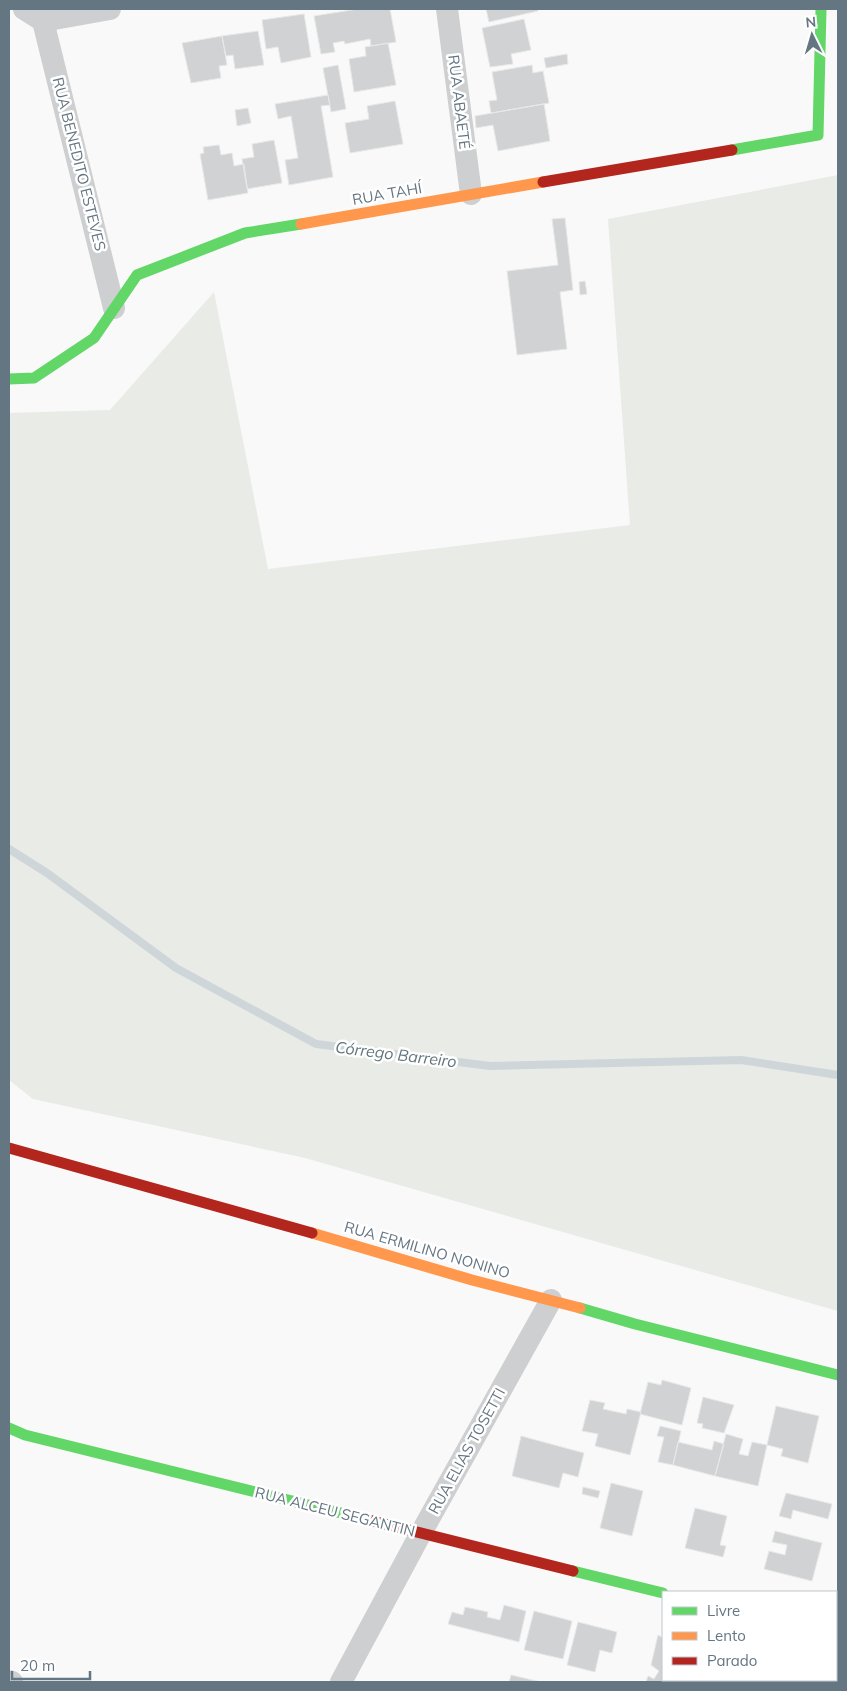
<svg xmlns="http://www.w3.org/2000/svg" width="847" height="1691" font-family="Mulish,sans-serif">
  <rect width="100%" height="100%" fill="#f9f9f9"/>
  <!-- green -->
  <path fill="#e8ebe6" d="M838,175V1311L305,1158L33,1099L9,1080V413L110,410L214,292L268,569L630,525L608,219Z"/>
  <g fill="none" stroke-linecap="round" stroke-linejoin="round">
    <!-- stream -->
    <path stroke="#ced6d9" stroke-width="8" d="M9,849L47,873L176,968L316,1044L490,1066L741,1060L838,1075"/>
  </g>
  <!-- building -->
  <path fill="#d0d2d3" stroke="#e8e8e8" d="M358,9H390L396,42L371,46L370,39L345,44L344,41L333,43L335,52L321,54L314,16Z
    M486,9H537L538,11L489,22Z
    M304,14L311,57L281,63L278,47L266,49L262,20Z
    M524,19L531,50L511,54L513,64L490,67L482,28Z
    M258,31L264,65L235,69L233,55L226,56L222,36Z
    M222,36L227,65L219,66L221,78L191,83L182,43Z
    M388,43L396,85L354,92L349,59L366,56L365,47Z
    M567,54L568,64L546,68L544,58Z
    M338,65L346,109L331,112L323,68Z
    M532,65L533,73L543,71L549,103L491,113L489,101L497,100L492,72Z
    M328,95L330,105L321,106L333,177L289,185L285,160L298,158L291,116L278,119L275,104Z
    M395,101L403,144L350,153L345,123L369,119L367,106Z
    M544,104L550,141L498,151L493,125L476,128L475,116Z
    M248,108L251,123L237,126L235,110Z
    M274,140L282,183L247,189L242,159L254,157L252,144Z
    M219,145L221,155L232,153L234,166L244,164L248,193L208,200L200,154L204,153L203,147Z
    M565,218L573,290L560,292L567,349L517,355L507,271L558,265L552,219Z
    M585,281L587,294L580,295L579,282Z
    M662,1380L691,1388L682,1425L640,1414L648,1382L661,1385Z
    M703,1397L734,1405L724,1433L702,1428L703,1424L697,1423Z
    M590,1400L605,1403L603,1409L626,1414L627,1409L641,1412L630,1455L595,1446L598,1434L582,1431Z
    M776,1406L819,1416L808,1463L781,1456L783,1449L767,1445Z
    M660,1426L681,1431L673,1465L658,1462L664,1437L657,1436Z
    M726,1434L743,1439L739,1454L748,1456L752,1442L767,1445L758,1486L715,1476Z
    M521,1436L584,1453L578,1477L563,1473L559,1488L512,1476Z
    M714,1441L724,1444L715,1476L673,1465L678,1442L712,1450Z
    M611,1483L643,1491L632,1536L600,1528Z
    M583,1487L600,1491L598,1498L582,1494Z
    M786,1493L832,1504L828,1519L793,1510L791,1519L779,1516Z
    M695,1508L727,1516L720,1545L726,1546L723,1557L685,1548Z
    M775,1531L822,1543L812,1581L764,1569L769,1551L785,1555L787,1545L772,1542Z
    M504,1605L526,1611L519,1642L448,1624L452,1612L463,1615L465,1607L488,1612L487,1617L500,1620Z
    M534,1611L572,1621L563,1659L524,1650Z
    M578,1622L617,1632L612,1653L600,1650L595,1672L567,1665Z
    M658,1635L663,1638V1680H686L684,1682H646L648,1676L654,1679L659,1671L651,1665Z
    M511,1675L541,1682H509Z"/>
  <g fill="none" stroke-linecap="round" stroke-linejoin="round">
    <!-- street -->
    <path stroke="#cecfd0" stroke-width="22" d="M24,9L43,21L110,9
      M447,9L471,194
      M43,21L114,308
      M836,1635L838,1636
      M9,1681L12,1682
      M341,1682L421,1533L551,1300"/>
    <!-- fast -->
    <path stroke="#63d668" stroke-width="11" d="M732,150L818,135L821,9
      M9,379L34,378L94,338L137,275L245,233L301,224
      M580,1308L635,1324L838,1375
      M9,1428L25,1435L353,1516
      M573,1571L663,1593"/>
    <!-- slow -->
    <path stroke="#ff974d" stroke-width="11" d="M301,224L543,182
      M312,1233L472,1280L580,1308"/>
    <!-- jam -->
    <path stroke="#b3261e" stroke-width="11" d="M543,182L732,150
      M9,1148L312,1233
      M353,1516L573,1571"/>
  </g>
  <g text-anchor="middle" stroke-width="5" stroke-linejoin="round" paint-order="stroke">
    <!-- street labels -->
    <g font-size="15" fill="#657683" stroke="#fff">
      <text transform="translate(459 102) rotate(83)" y="5">RUA ABAETÉ</text>
      <text transform="translate(79 164) rotate(76)" y="5">RUA BENEDITO ESTEVES</text>
      <text transform="translate(387 194) rotate(-10)" y="5">RUA TAHÍ</text>
      <text transform="translate(427 1250) rotate(16)" y="5">RUA ERMILINO NONINO</text>
      <text transform="translate(467 1451) rotate(-61)" y="5">RUA ELIAS TOSETTI</text>
      <text transform="translate(335 1512) rotate(14)" y="5">RUA ALCEU SEGANTIN</text>
    </g>
    <!-- water labels -->
    <g font-size="16" font-style="italic" fill="#60757c" stroke="#fff">
      <text transform="translate(396 1054) rotate(7)" y="6">Córrego Barreiro</text>
    </g>
  </g>
  <!-- border -->
  <rect width="847" height="1691" fill="none" stroke="#657683" stroke-width="20"/>
  <!-- legend -->
  <rect x="662" y="1591" width="175" height="90" fill="#ffffff" stroke="#c1c8cd"/>
  <rect x="672" y="1607" width="25" height="8" fill="#63d668" stroke="#c1c8cd"/>
  <text x="707" y="1616" font-size="15" fill="#657683">Livre</text>
  <rect x="672" y="1632" width="25" height="8" fill="#ff974d" stroke="#c1c8cd"/>
  <text x="707" y="1641" font-size="15" fill="#657683">Lento</text>
  <rect x="672" y="1657" width="25" height="8" fill="#b3261e" stroke="#c1c8cd"/>
  <text x="707" y="1666" font-size="15" fill="#657683">Parado</text>
  <!-- north arrow -->
  <g transform="translate(812 35) rotate(355)" stroke="#ffffff" stroke-width="4" paint-order="stroke">
  <path d="M0-4L9 19L0 12L-9 19Z" fill="#657683"/>
  <text y="-8" font-size="14" font-weight="bold" text-anchor="middle" fill="#657683">N</text>
  </g>
  <!-- scale -->
  <path d="M12 1671v8h78v-8" fill="none" stroke="#657683" stroke-width="2.5"/>
  <text x="20" y="1671" font-size="15" fill="#657683" stroke="#ffffff" stroke-width="4" paint-order="stroke">20 m</text>
</svg>
